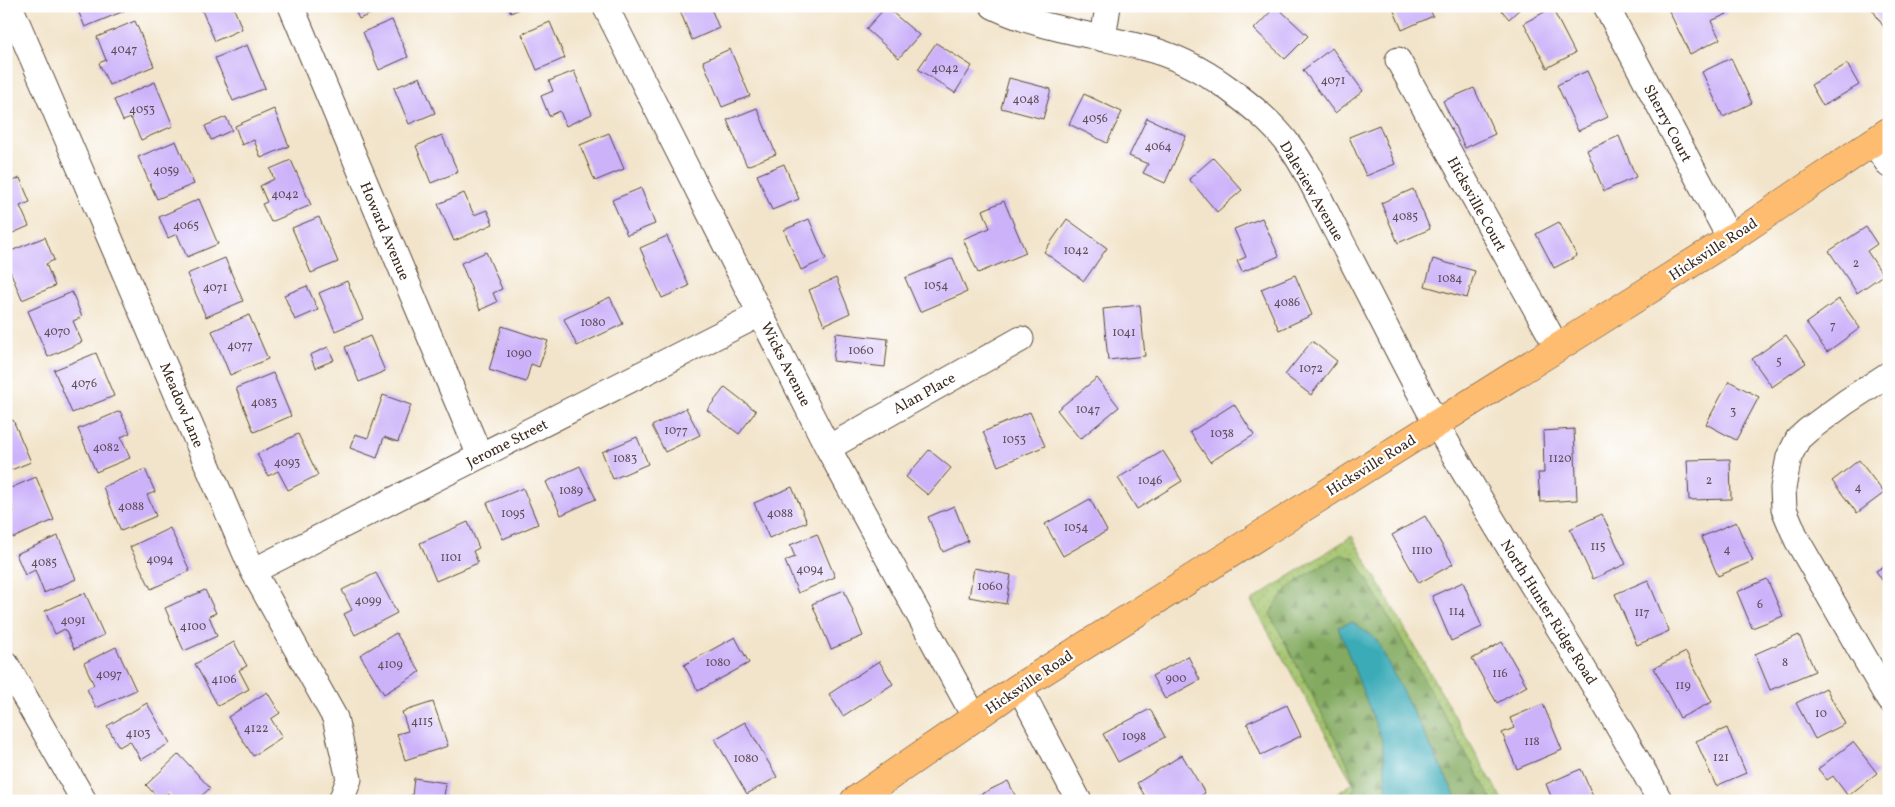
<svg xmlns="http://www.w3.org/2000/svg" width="1895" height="807" font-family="Vollkorn,serif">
  <defs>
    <pattern id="grass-dots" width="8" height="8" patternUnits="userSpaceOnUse" patternTransform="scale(1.25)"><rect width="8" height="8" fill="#a4c56e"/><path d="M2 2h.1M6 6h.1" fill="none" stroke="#8ea95f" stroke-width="1.8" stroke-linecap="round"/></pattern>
    <pattern id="forest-firs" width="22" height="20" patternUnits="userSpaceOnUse" patternTransform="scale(1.25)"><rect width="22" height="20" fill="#83aa61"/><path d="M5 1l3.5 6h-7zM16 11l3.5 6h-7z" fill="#6c8b4f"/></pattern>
  </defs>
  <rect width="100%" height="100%" fill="#fff"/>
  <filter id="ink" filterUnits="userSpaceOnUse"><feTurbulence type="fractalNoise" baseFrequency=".02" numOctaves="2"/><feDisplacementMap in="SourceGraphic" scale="10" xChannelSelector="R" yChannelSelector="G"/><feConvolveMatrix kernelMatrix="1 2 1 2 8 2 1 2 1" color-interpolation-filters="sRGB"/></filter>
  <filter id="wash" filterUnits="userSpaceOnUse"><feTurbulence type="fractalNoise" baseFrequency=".0096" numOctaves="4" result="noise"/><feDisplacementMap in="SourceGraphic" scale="20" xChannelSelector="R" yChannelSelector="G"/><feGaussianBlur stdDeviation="1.12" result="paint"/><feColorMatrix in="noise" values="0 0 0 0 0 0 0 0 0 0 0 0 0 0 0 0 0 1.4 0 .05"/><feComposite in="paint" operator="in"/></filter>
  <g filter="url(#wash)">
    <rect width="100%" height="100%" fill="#f2e4ca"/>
    <!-- grass -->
    <path fill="url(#grass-dots)" stroke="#707846" d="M1352,536L1503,801H1326L1353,783L1251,601Z"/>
    <!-- forest -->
    <path fill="url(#forest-firs)" stroke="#5f6a40" d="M1342,554L1355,558L1493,801H1458L1409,703L1352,622L1338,627L1382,741L1388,800L1347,801L1355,787L1347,762L1270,614C1286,582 1313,571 1342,554Z"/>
    <!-- water -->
    <path fill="#3aabb7" stroke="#3a6a6a" d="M1352,622L1376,639L1458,801H1388L1382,741L1338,627Z"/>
    <g id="blocks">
      <!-- building -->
      <path fill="#ccb3f9" d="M76,6H123L124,11L85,27Z
        M200,6H233L242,29L215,41Z
        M353,6H389L359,19Z
        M508,6H525L511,13Z
        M678,6H710L719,28L692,40Z
        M1276,6L1308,36L1285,59L1254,29Z
        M1392,6H1428L1433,16L1402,30Z
        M1498,6H1523L1509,19Z
        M1673,6H1723L1727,14L1711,21L1720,39L1690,54L1668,9Z
        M1870,6H1889V27L1885,29Z
        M886,7L919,35L899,58L866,29Z
        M1552,8L1575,53L1547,68L1524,23Z
        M392,20L408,57L379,70L363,32Z
        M135,21L154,66L109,85L99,63L106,60L97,37Z
        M550,22L565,58L537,70L522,34Z
        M936,43L972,66L955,93L918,69Z
        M247,45L265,88L233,101L215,58Z
        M1332,48L1363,91L1335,113L1303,70Z
        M730,49L750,96L722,107L703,61Z
        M1731,58L1752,103L1723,117L1702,72Z
        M1847,64L1859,85L1823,106L1811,85Z
        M574,71L592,114L566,126L560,111L549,116L541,96L553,91L549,81Z
        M1587,71L1608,117L1578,131L1557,85Z
        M420,77L435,113L409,124L394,88Z
        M1009,78L1051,89L1043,119L1001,108Z
        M155,82L173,126L141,140L131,118L123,121L114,100Z
        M1474,88L1495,134L1465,148L1443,101Z
        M1084,94L1122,112L1107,143L1069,124Z
        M757,108L776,154L747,166L727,120Z
        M274,109L289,146L261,158L254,140L242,145L235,126Z
        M226,117L232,130L211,140L205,126Z
        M1147,118L1186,136L1165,183L1143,173L1148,164L1129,156Z
        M1379,125L1395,164L1366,176L1349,137Z
        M609,133L624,169L595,181L580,145Z
        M442,135L458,172L431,183L416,146Z
        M1619,136L1636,177L1604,191L1587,150Z
        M176,141L194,184L157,199L138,157Z
        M1213,158L1242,190L1217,212L1189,179Z
        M291,160L311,205L271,222L262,204L267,202L260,186L274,179L270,169Z
        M784,164L799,199L772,210L757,175Z
        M20,178L30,202L20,206L29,226L6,236V184Z
        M641,188L655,224L627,235L612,200Z
        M1413,189L1430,229L1398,243L1381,203Z
        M464,193L474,215L487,210L493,224L454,241L438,204Z
        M199,199L218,244L187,257L177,234L168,238L159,217Z
        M1004,201L1026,253L978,273L963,239L990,228L983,210Z
        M319,217L338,262L311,273L292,228Z
        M1262,218L1279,256L1242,272L1237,261L1246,257L1234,229Z
        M809,219L826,259L801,270L784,230Z
        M1067,219L1107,248L1084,281L1044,252Z
        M1559,222L1577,256L1554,268L1536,234Z
        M1866,227L1877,244L1867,251L1883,275L1857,293L1829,251Z
        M667,236L689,286L662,298L640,248Z
        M45,237L54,260L46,264L55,286L22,300L6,261V253Z
        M486,252L502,289L493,293L497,302L480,310L461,263Z
        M225,258L243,301L206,317L187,274Z
        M953,258L967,292L920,312L905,278Z
        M1433,259L1475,271L1467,298L1425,286Z
        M1295,275L1312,315L1279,330L1261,289Z
        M836,278L850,313L824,325L809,290Z
        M347,281L363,319L335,331L319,293Z
        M307,286L318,310L295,320L284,295Z
        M72,292L82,317L73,321L82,342L48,357L28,311Z
        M610,297L623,324L577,346L564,319Z
        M1839,299L1860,328L1827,352L1806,323Z
        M1140,305L1145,356L1108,360L1103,309Z
        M249,315L268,359L230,375L212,331Z
        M502,326L548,341L539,367L531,364L526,382L489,370Z
        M836,333L888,339L885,367L833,361Z
        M1786,335L1806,363L1772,387L1752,359Z
        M370,336L385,371L359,382L345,347Z
        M1312,341L1337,361L1311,395L1285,375Z
        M328,347L334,360L315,368L310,355Z
        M96,353L114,396L72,413L54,370Z
        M273,373L291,416L254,432L236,388Z
        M1097,378L1119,407L1080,439L1057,410Z
        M1729,381L1759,397L1736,440L1706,424Z
        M725,387L756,411L739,434L707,410Z
        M383,395L411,405L398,442L384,437L377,458L350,448L355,434L368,438Z
        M1234,404L1254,435L1210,462L1190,432Z
        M686,408L700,435L665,452L652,426Z
        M120,411L130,433L121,437L130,458L96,472L78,429Z
        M1030,412L1045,446L998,466L983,432Z
        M13,420L31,462L6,472V422Z
        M1574,429L1577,500L1540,502L1538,473H1544L1543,431Z
        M298,434L318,475L288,490L278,471L268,476L257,454Z
        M637,437L648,464L613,479L602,452Z
        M929,450L951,468L928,495L906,477Z
        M1163,451L1182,481L1137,509L1118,478Z
        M1730,459L1731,499L1689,500L1687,460Z
        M1859,460L1884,493L1857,513L1832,481Z
        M580,466L596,499L561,515L546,482Z
        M145,469L155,492L147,495L156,516L121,531L103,487Z
        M36,477L54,520L13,538L6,522V515L14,512L6,490Z
        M792,487L807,522L769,538L754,503Z
        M523,488L538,524L503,539L487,503Z
        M1090,499L1107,531L1063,556L1045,524Z
        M954,506L968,541L943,552L928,517Z
        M1602,514L1626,564L1593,579L1570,529Z
        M1425,516L1453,564L1419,583L1392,535Z
        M468,522L479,548L473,551L478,563L436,581L420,543Z
        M1736,522L1753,561L1718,576L1701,537Z
        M170,528L190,571L151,589L130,547Z
        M817,534L835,577L798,593L785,561L795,557L790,545Z
        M58,536L76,579L44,593L35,570L25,575L16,554Z
        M1889,563V590L1876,571Z
        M974,568L1011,575L1006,604L969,597Z
        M376,573L397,613L355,635L344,614L352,610L342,590Z
        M1767,579L1783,616L1752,628L1737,592Z
        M1648,580L1669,631L1637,645L1615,594Z
        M1463,582L1482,627L1451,641L1432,596Z
        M205,590L216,613L209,616L217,636L184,651L165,608Z
        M844,590L863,636L831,649L812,604Z
        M85,593L104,635L74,649L65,629L55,634L45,611Z
        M396,633L420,672L384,694L360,655Z
        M1799,635L1815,671L1770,690L1755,654Z
        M735,637L749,663L698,691L684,665Z
        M234,642L247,666L239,670L249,689L218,706L195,664Z
        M1502,642L1527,686L1497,703L1472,659Z
        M116,647L136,690L96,708L87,689L94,685L84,663Z
        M1686,652L1712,702L1680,718L1654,668Z
        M1188,656L1200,680L1165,699L1152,676Z
        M879,661L893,684L843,716L829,694Z
        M1826,688L1845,724L1815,739L1796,703Z
        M267,692L280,713L271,719L282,737L253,756L228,717Z
        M433,702L448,746L405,760L397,734L408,731L402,712Z
        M147,703L170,743L141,760L130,741L119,747L107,726Z
        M1543,704L1562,750L1517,769L1502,733L1514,728L1510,718Z
        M1287,705L1301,736L1261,755L1247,723Z
        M1150,709L1165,737L1118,762L1103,734Z
        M745,722L777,777L747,794L715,739Z
        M1727,728L1746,773L1716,786L1696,741Z
        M1853,742L1877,773L1848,796L1833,776L1827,780L1818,769Z
        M179,754L210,788L196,801H176L168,793L160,800L146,785Z
        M1182,755L1205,793L1192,801H1148L1137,783Z
        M1581,769L1595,801H1553L1546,784Z
        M414,778L446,783L444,796L449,797L448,801H409V796H412Z
        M1008,781L1018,801H977L975,797Z"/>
    </g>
  </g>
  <g filter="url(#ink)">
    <use href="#blocks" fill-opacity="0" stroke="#564638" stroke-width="1"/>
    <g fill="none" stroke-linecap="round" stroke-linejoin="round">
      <defs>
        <path id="minor" d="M10,6L253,571L335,718L349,779L341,801
          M291,6L480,456
          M605,6L828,448L975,718
          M993,6C1040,29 1091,34 1141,47C1172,54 1203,70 1229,89C1250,105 1273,123 1289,145C1308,170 1321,203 1336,231C1370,295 1402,361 1437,425C1508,552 1591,673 1660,801
          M1606,6L1730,239
          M1103,39L1108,6
          M1398,60L1557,347
          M1873,142L1889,165
          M1889,374L1846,402L1808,430L1798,439L1789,457L1783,488L1784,509L1797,540L1889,700
          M828,448L1021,339
          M253,571L760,314
          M6,664L84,801
          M1019,687L1079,801"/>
        <path id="primary" d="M854,801L1019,687L1730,239L1889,131"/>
      </defs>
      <!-- minor casing -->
      <use href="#minor" stroke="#564638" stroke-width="27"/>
      <!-- primary casing -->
      <use href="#primary" stroke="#564638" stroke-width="29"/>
      <!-- minor -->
      <use href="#minor" stroke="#fff" stroke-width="25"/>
      <!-- primary -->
      <use href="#primary" stroke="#fdbc70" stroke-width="28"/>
    </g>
  </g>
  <g text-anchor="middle" stroke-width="4.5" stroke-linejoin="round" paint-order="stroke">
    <!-- number labels -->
    <g font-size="12" fill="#5f4c55">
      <text x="124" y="53">4047</text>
      <text x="945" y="72">4042</text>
      <text x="1333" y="84">4071</text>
      <text x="1026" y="103">4048</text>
      <text x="142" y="113">4053</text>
      <text x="1095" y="122">4056</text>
      <text x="1158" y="150">4064</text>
      <text x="166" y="174">4059</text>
      <text x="285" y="198">4042</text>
      <text x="1405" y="220">4085</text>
      <text x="186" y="229">4065</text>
      <text x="1076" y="254">1042</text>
      <text x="1856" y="267">2</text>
      <text x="1450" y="282">1084</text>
      <text x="936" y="289">1054</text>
      <text x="215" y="291">4071</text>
      <text x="1287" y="306">4086</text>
      <text x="593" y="326">1080</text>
      <text x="1833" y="329">7</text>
      <text x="57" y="335">4070</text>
      <text x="1124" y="336">1041</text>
      <text x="240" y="349">4077</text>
      <text x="861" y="354">1060</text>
      <text x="519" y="357">1090</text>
      <text x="1779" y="365">5</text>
      <text x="1311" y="372">1072</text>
      <text x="84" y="387">4076</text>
      <text x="264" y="406">4083</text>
      <text x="1088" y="413">1047</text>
      <text x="1733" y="415">3</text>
      <text x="676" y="434">1077</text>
      <text x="1222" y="437">1038</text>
      <text x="1014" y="443">1053</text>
      <text x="106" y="451">4082</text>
      <text x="625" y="462">1083</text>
      <text x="1560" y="462">1120</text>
      <text x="287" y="466">4093</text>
      <text x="1150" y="484">1046</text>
      <text x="1709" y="484">2</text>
      <text x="1858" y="491">4</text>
      <text x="571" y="494">1089</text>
      <text x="131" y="510">4088</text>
      <text x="513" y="517">1095</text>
      <text x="780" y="517">4088</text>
      <text x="1076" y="531">1054</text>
      <text x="1598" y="550">115</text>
      <text x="1727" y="553">4</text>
      <text x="1422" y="554">1110</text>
      <text x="451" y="561">1101</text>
      <text x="160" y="563">4094</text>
      <text x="44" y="566">4085</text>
      <text x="810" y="573">4094</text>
      <text x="990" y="590">1060</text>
      <text x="368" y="604">4099</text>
      <text x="1760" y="608">6</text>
      <text x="1457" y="615">114</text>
      <text x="1642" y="616">117</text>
      <text x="73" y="624">4091</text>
      <text x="193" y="630">4100</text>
      <text x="718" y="666">1080</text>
      <text x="1785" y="666">8</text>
      <text x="390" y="668">4109</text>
      <text x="1500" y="677">116</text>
      <text x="109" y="678">4097</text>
      <text x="1176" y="682">900</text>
      <text x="224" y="683">4106</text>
      <text x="1683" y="689">119</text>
      <text x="1821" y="717">10</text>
      <text x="422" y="725">4115</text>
      <text x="256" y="732">4122</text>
      <text x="138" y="737">4103</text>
      <text x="1134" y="740">1098</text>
      <text x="1532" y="745">118</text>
      <text x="1721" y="761">121</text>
      <text x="746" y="762">1080</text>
    </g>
    <!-- street labels -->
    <g font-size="15" fill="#3b2a1e" stroke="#fff">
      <text transform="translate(1668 123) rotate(62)" y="5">Sherry Court</text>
      <text transform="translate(1312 191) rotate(60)" y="5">Daleview Avenue</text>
      <text transform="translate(1477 204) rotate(61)" y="5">Hicksville Court</text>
      <text transform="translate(385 231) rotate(67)" y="5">Howard Avenue</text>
      <text transform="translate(1713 249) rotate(-33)" y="5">Hicksville Road</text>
      <text transform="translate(786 364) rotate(63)" y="5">Wicks Avenue</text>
      <text transform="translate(924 393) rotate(-29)" y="5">Alan Place</text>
      <text transform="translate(182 405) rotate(67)" y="5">Meadow Lane</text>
      <text transform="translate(507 443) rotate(-27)" y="5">Jerome Street</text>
      <text transform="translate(1371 465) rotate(-32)" y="5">Hicksville Road</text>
      <text transform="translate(1549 612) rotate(58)" y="5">North Hunter Ridge Road</text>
      <text transform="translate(1029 682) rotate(-34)" y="5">Hicksville Road</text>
    </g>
  </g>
  <!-- margin -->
  <rect width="1895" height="807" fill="none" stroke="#fff" stroke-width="25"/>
</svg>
